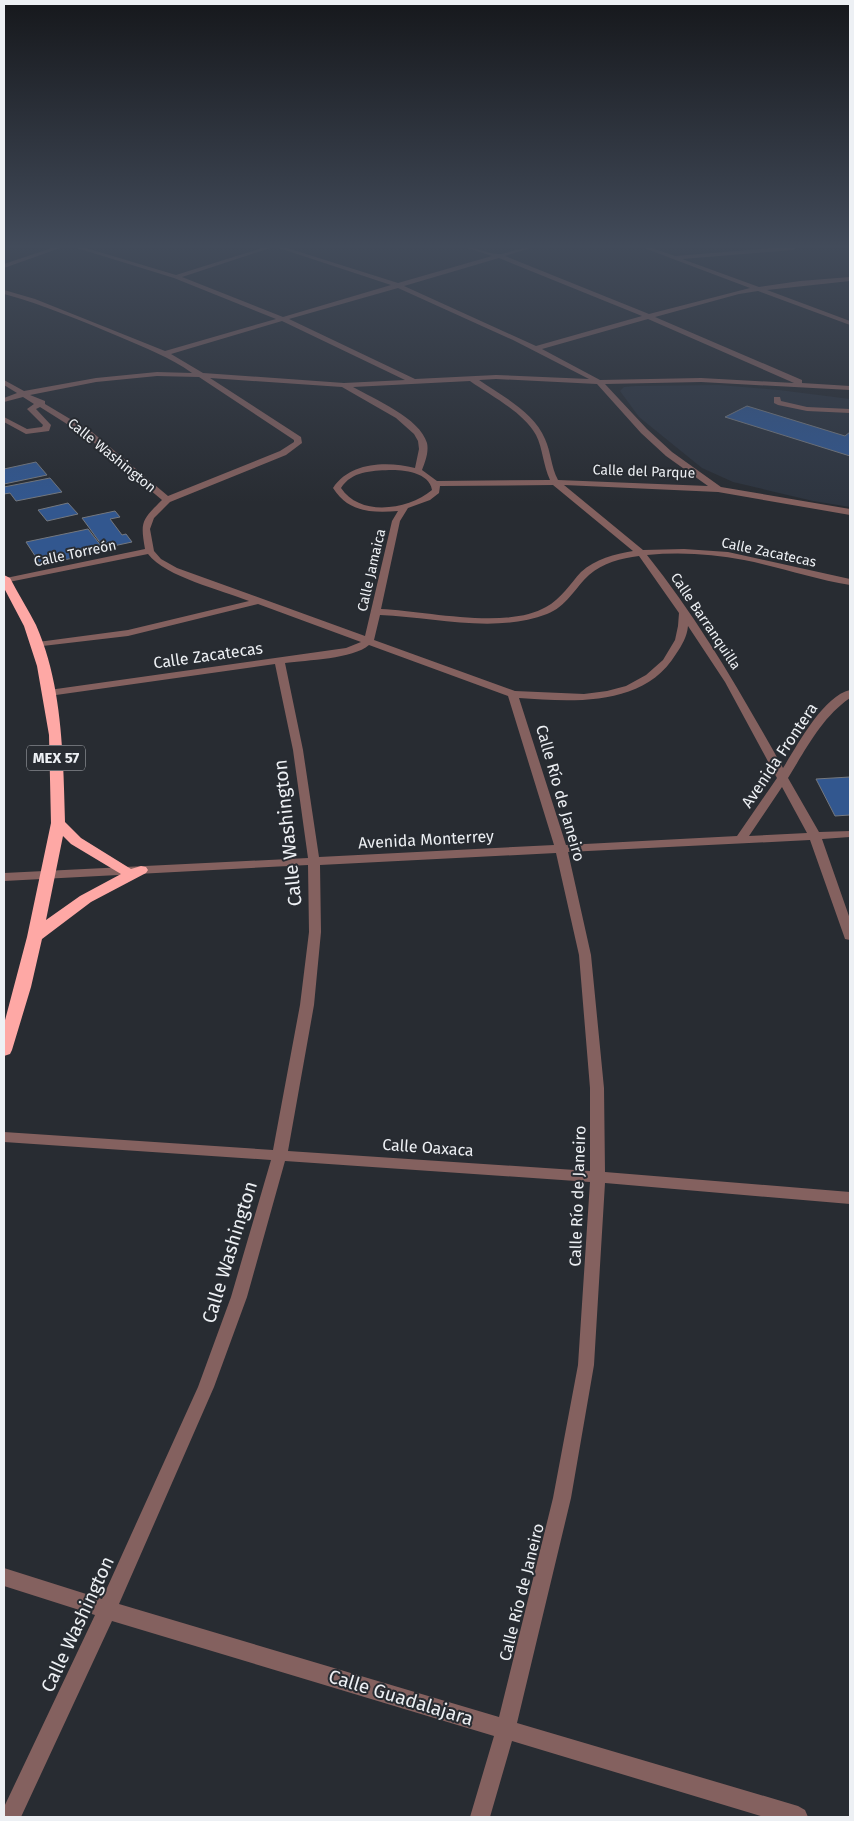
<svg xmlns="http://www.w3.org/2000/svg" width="854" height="1821" font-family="'Fira Sans',sans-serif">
  <rect width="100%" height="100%" fill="#282c32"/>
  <!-- built -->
  <path fill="#2e3540" d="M719,385L779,390L850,399V507L813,501L733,482L702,468L639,417L620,391L624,387L635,386Z"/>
  <!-- building -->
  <path fill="#32578f" stroke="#74787f" d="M747,406L845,436L850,432V456L725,417Z
    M36,462L47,475L4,484V469Z
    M50,478L62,492L16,501L10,493L4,494V487Z
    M68,503L78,514L47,521L38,510Z
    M115,511L120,517L110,519L122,535L126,534L132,542L104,548L82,518Z
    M88,529L105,551L41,565L26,542Z
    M850,777V815L835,816L816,779Z"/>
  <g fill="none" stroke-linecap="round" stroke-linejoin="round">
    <!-- minor -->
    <path fill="#84615f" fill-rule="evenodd" d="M52,248H60L4,268V264Z
      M77,248H86L176,275L262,248H270L182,277L283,317L391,285L279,248H287L398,283L492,256L468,248C479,248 491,255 501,254C511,252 519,248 530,248L505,256L649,314L750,288L644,248H652L675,256L773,248H796L793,250L682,259L759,287L800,281L850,277V281L767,290L850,321V325L758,291L739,294L655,317L802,380V383L850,386V390L701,382L605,384L647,429L672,452L721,487L850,509V515L718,492L564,485L643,550L684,549L728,552L850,579V585C814,579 780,567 744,560C713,554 680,552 647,555C700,621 742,695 783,768C797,746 823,696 850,690V698C822,717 806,749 788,778L819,832L850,831V837L822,839L850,919V940L845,939L844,936L810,840L568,852L591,955L604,1088L605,1172L850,1192V1204L605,1183L594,1365L571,1498L517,1723L798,1806L805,1810L808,1817H764L512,1741L490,1817H470L494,1736L112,1621L21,1817H4V1807L95,1615L4,1586V1568L102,1599L198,1387L231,1297L271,1160L4,1142V1132L273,1150L300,1005L309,932L308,865L4,881V873L308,858L293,750L275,664L49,696L44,693L49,690L346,648L361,642L258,604L128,636L34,647V643L38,642L128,630L249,601C221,590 166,577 148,554L4,583V579L6,578L145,549C140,521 142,520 162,500L86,436L40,407L36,409L51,425L49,431L26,434L4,422V417L27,429L42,427L43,425L27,409L34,404L23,397L4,402V398L17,393L4,385V380L24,391L96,378L157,372L192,373C170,357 145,348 120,337C82,321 44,305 4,294V290L35,299L165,351L276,319L174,278ZM499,258L642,316L536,346L404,286ZM398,288L513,340L589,379L496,375L415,379L289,319ZM648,319L794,383L701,378L600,380L542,349ZM282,321L405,380L344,383L203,373L171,354ZM157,376L199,377L294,440V442L280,451L168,496L92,432L45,404V401L30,395L96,382ZM210,378L342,387L396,418L414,434L418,441L419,449L415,468C387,461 350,462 333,488C348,512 371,513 398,511L392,521L365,636L177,568L161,559L154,551L150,529L154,518L170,502L286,455L302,443L301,437ZM496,379L597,384L641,433L666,456L708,486L558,480C551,467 551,452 545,439C534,412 502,396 479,380ZM470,381C491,396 522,411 536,435C543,449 543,465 550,480L437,481L422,470C425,462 429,452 427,443C420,418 374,399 353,387ZM389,470C404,470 429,472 432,490C408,510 360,517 341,488C352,471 371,471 389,470ZM553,485L633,551C615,554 595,559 581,572C570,584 561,599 546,607C506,630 426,611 381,609L400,521L408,508L430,500L439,493L440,486ZM639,556L679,613L678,626L675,640L663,660L646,675L626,686L607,691L584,694L515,691L374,640L380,615C434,617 494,634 547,614C566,607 575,588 589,575C603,563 621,558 639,556ZM688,626L725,682L777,778L737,836L566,845L519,698C573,702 644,707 676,654C682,645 687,637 688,626ZM369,645L508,696L554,845L319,857L303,750L285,663C307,660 353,659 369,645ZM782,787L807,833L749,836ZM556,853L579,955L590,1088V1171L288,1151L314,1005L321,932L320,865ZM285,1161L590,1182L578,1365L553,1498L499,1717L119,1604L214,1387L247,1297Z
      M774,397H780L781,401L807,407L850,409V413L807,411L778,405L774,403Z"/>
    <!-- highway -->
    <path fill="#fea8a5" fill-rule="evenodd" d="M4,575L10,578C18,594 28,609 36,625C63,686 63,757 65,822L81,838L131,869L141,866L146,867L148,870L146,873L91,902L42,939L31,987L12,1050L10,1054L4,1056V1024L27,937L51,823L49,735L37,666L24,626L4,588ZM63,836L71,844L121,874L80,896L46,920Z"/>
  </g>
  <!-- sky -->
  <linearGradient id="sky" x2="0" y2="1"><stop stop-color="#16181c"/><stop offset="0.49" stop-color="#424b5a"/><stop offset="1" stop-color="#424b5a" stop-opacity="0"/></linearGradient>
  <rect width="854" height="503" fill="url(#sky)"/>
  <g text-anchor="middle" stroke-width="4" stroke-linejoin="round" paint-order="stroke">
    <!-- far-street labels -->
    <g font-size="14" fill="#edf0f4" stroke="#282c32">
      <text transform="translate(112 455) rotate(39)" y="5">Calle Washington</text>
      <text transform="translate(644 471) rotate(2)" y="5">Calle del Parque</text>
      <text transform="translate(769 552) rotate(12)" y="5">Calle Zacatecas</text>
      <text transform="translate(75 553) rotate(-12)" y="5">Calle Torreón</text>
      <text transform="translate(371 570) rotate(-77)" y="5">Calle Jamaica</text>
      <text transform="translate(706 621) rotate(56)" y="5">Calle Barranquilla</text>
    </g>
    <!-- shield labels -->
    <rect fill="#282c32" stroke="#b2b5ba" stroke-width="1" x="27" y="745.5" width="58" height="25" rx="4"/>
    <g font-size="15" font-weight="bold" fill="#edf0f4">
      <text x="56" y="763">MEX 57</text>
    </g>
    <!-- street labels -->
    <g font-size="16" fill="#edf0f4" stroke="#282c32">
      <text transform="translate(208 655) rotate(-8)" y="6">Calle Zacatecas</text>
      <text transform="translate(779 755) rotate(-56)" y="6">Avenida Frontera</text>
      <text transform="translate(561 793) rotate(74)" y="6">Calle Río de Janeiro</text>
      <text transform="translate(426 839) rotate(-3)" y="6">Avenida Monterrey</text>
      <text transform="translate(428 1147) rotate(4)" y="6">Calle Oaxaca</text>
      <text transform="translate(577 1196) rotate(-88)" y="6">Calle Río de Janeiro</text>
      <text transform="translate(521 1592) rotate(-76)" y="6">Calle Río de Janeiro</text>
    </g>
    <!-- near-street labels -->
    <g font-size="19" fill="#edf0f4" stroke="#282c32">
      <text transform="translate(287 833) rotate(-96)" y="7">Calle Washington</text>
      <text transform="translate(229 1252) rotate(-73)" y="7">Calle Washington</text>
      <text transform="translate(77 1624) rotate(-65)" y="7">Calle Washington</text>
      <text transform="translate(401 1697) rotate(17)" y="7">Calle Guadalajara</text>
    </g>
  </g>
  <!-- border -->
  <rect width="854" height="1821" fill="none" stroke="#edf0f4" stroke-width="10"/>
</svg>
